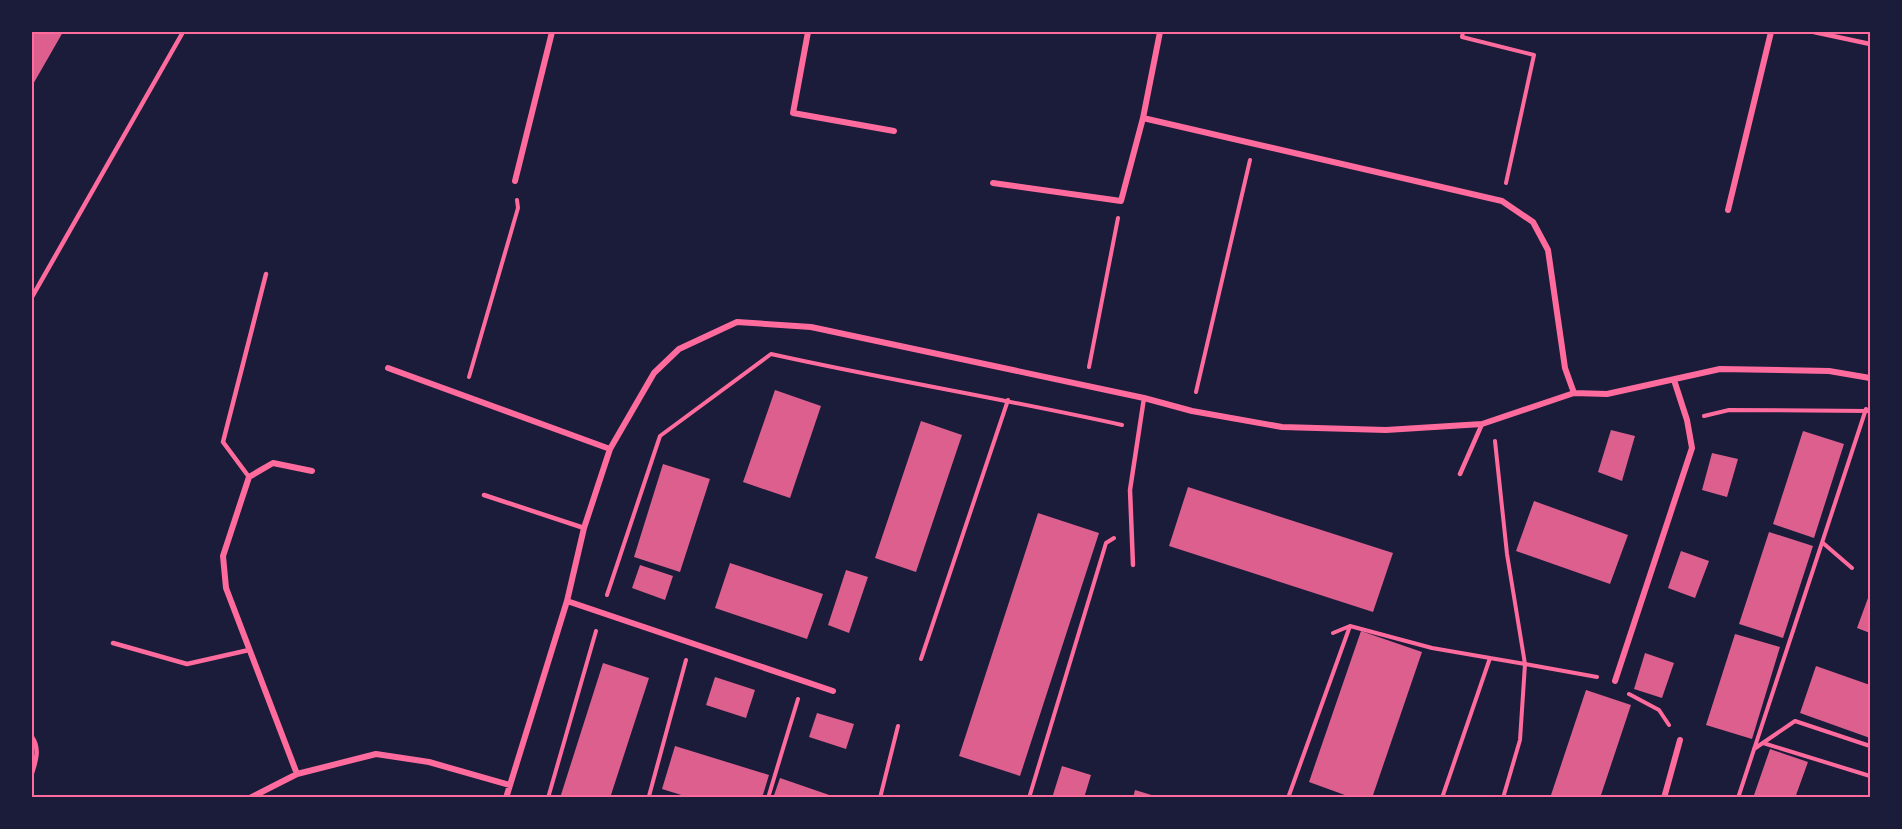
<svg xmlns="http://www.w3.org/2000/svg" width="1902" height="829" font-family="Quicksand,sans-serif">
  <rect width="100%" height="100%" fill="#1b1b3a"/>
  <!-- building -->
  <path fill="#dd5f8e" d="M32,32H63L32,86Z
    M775,390L821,406L790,498L743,482Z
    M921,421L962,435L916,572L875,558Z
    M1611,430L1635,436L1622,481L1598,472Z
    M1803,431L1844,444L1814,538L1773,524Z
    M1712,453L1738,459L1727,497L1702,490Z
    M663,464L710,479L680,572L634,557Z
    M1188,487L1393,553L1373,612L1169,546Z
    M1534,501L1628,535L1610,584L1516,551Z
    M1038,513L1099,533L1020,776L959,756Z
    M1769,532L1813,546L1783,638L1739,624Z
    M1681,551L1709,561L1695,598L1668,588Z
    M730,563L823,594L807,639L715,608Z
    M640,565L673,576L665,600L632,588Z
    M846,570L868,577L849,633L828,625Z
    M1868,598L1870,599V633L1857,628Z
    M1361,631L1422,652L1372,798H1353L1309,782Z
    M1735,634L1780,647L1752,739L1706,725Z
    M1645,653L1674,663L1662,698L1634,689Z
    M603,663L649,678L610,798H560Z
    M1816,666L1870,685V738L1800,713Z
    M715,677L755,690L746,718L706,705Z
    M1586,690L1631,705L1600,798H1550Z
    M817,713L854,724L846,749L809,737Z
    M675,746L769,775L762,798H691L662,789Z
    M1770,749L1808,762L1795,798H1753Z
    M1062,766L1091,775L1084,798H1052Z
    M780,778L835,797V798H773Z
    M1135,790L1158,797V798H1133Z"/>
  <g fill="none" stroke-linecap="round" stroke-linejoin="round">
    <!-- path -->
    <path stroke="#ff6b9d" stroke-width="4" d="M1463,32L1462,37L1534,55L1506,183
      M1089,367L1118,218
      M469,377L518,208L517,200
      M1196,392L1250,160
      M1704,416L1729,410L1870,411
      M1823,543L1852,568
      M607,595L660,436L771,354C888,380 1005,399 1122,425
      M1333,633L1350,626L1432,648L1490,658
      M921,659L1008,400
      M1629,694L1659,710L1669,725
      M1763,743L1870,776
      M1754,749L1795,721L1870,746
      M548,798L596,631
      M654,798L649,796L686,660
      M768,798L798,699
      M880,798L898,726
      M1029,798L1106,543L1114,538
      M1288,798L1350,626
      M1442,798L1490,658L1525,664L1507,554L1495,441
      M1503,798L1520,740L1525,664L1597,677
      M1738,798L1866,409"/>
    <!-- service -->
    <path stroke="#ff6b9d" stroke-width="4.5" d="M1814,32L1870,44
      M32,297L183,32
      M1460,474L1482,424
      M249,477L223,442L266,274
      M484,495L584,528
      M1133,565L1130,490L1144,398
      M113,643L187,664L249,650
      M32,737C40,748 36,761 32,773"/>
    <!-- minor -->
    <path stroke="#ff6b9d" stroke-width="6" d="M808,32L793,113L894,131
      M1143,118L1502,201L1533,222L1548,250L1565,368L1574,393
      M515,181L552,32
      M993,183L1121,201L1143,118L1160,32
      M1728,210L1771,32
      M388,368L610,449
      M567,601L833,691
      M1615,681L1692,448L1687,420L1674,380
      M297,774L226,588L223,556L249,477L273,463L312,471
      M250,798L297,774L376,754L429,762L510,785
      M506,798L567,601L584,528L610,449L654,373L679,349L737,322L811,327L1144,398L1192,411L1282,427L1386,430L1482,424L1574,393L1607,394L1720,369L1829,371L1870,378
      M1664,798L1680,740"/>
  </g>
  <!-- border -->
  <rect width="1902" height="829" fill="none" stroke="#1b1b3a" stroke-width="66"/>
  <rect x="33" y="33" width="1836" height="763" fill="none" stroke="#ff6b9d" stroke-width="2"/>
</svg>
